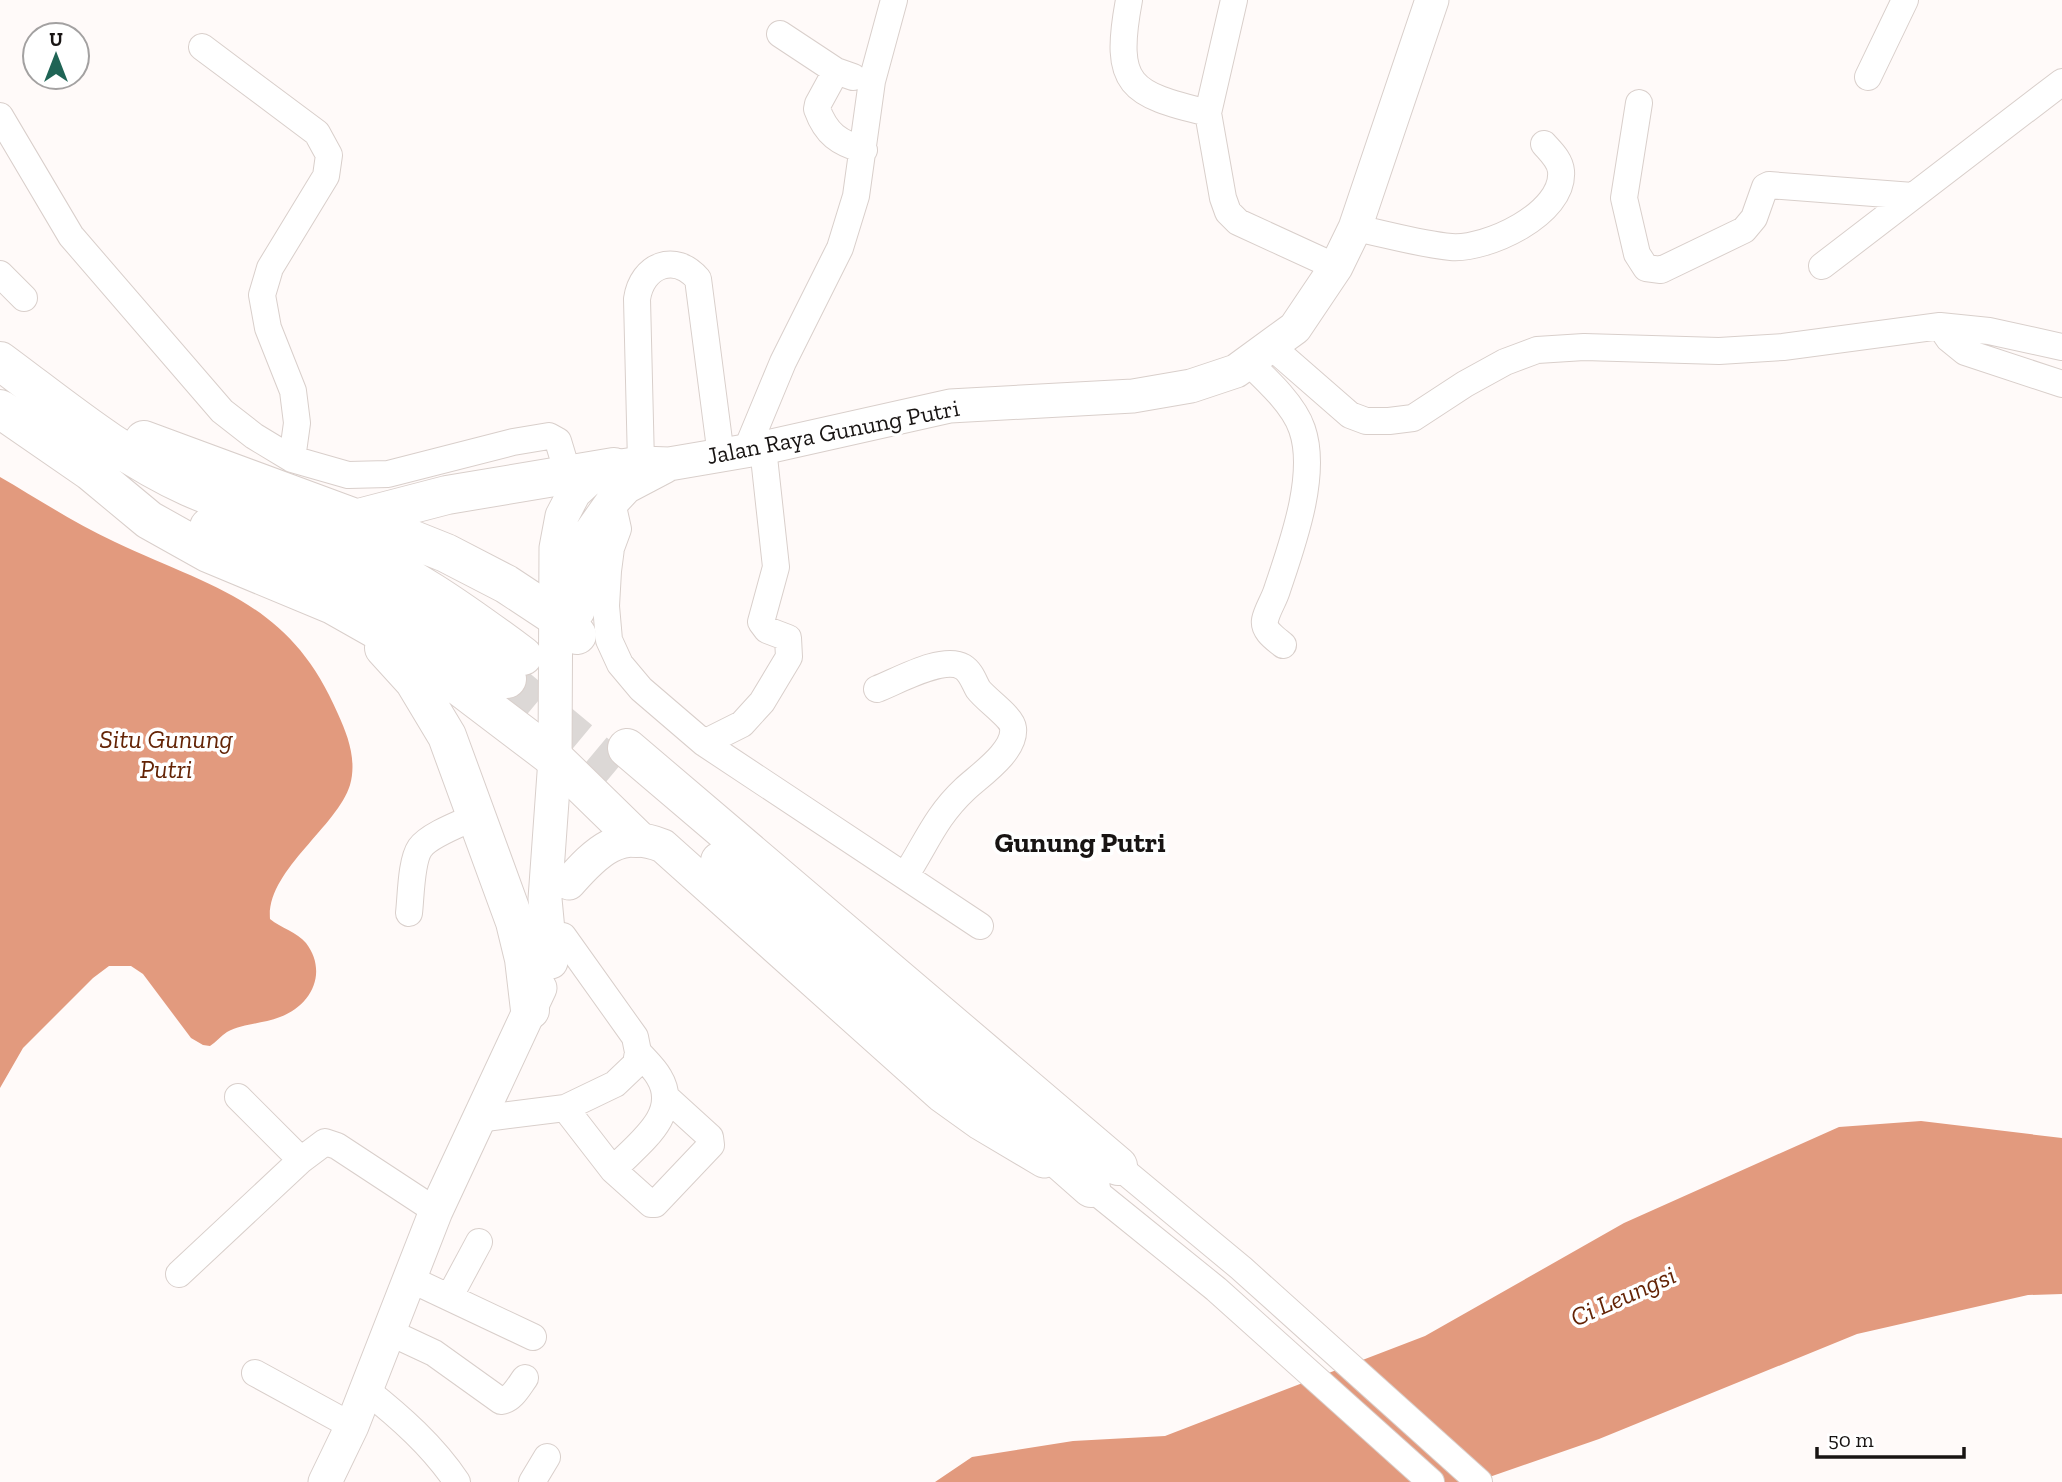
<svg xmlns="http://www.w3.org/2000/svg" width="2062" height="1482" font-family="'Zilla Slab',serif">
  <rect width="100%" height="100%" fill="#fffaf9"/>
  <!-- water -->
  <path fill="#e29a7e" d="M0,477C38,499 76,524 115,542C215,589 290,602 338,714C348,736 357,760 350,785C337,827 266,871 270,919C281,928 297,932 306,943C328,972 312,1005 280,1017C263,1024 244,1023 227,1032C221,1036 216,1042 210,1046L203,1045L191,1038L143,974L131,966H109L93,978L23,1048L0,1088Z
    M1921,1121L2062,1138V1294L2028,1295L1857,1334L1599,1439L1475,1482H935L972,1457L1073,1441L1165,1436L1425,1336L1624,1223L1839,1127Z"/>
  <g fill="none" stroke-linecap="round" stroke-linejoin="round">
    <!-- highway-tunnel -->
    <path stroke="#dcd8d6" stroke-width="38" stroke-dasharray="38 19" stroke-linecap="butt" d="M507,679L616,770"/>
    <defs>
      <path id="minor" d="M1129,0C1113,86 1130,94 1208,113
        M1234,0L1208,113L1223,198L1228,212L1238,222L1336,267
        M780,34L836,71L853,77
        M202,47L317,133L329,155L326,176L270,268L262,295L268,328L293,391L297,423L292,459
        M836,71L818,104L817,109C826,134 839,143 864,150
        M1868,77L1905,0
        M1639,103L1624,198L1637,254L1646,268L1661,270L1744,230L1754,218L1765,187L1769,185L1913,196
        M0,116L71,236L222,411L254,436L292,459L348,475L388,474L513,442L549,436L558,441L568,474
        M1355,228C1386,234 1419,244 1451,247C1486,250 1565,214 1561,171C1560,160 1551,152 1544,144
        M1822,266L2062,82
        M0,274L24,298
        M1940,326L1949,339L1965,352L2062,384
        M1272,347L1350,415L1366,421H1389L1413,418L1465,384L1505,362L1537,350L1584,347L1719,351L1783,347L1940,326L1989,331L2062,347
        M1249,363C1267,380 1294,405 1302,429C1318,475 1292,545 1277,590C1274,600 1267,610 1265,620C1263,631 1276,639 1283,645
        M746,451L783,362L840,248L856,196L872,81L894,0
        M641,463L637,299C642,265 675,252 698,279L721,456
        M612,502L618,529L611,548L608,571L606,606L609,640L620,664L641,689L704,743L980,926
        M877,689C898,681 943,655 963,667C971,672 974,682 978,689C986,700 1012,717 1013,728C1016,751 980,775 965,789C935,817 926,844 905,876
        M704,743L742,724L762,702L789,657L788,638L767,630L761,622L776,567L763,448
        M409,913C411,896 411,861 420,848C429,835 462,823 477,816
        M238,1097L301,1160
        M565,1108L613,1170L651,1204H655L711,1145L710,1137L666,1097
        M478,1119L565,1108L615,1084L636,1064L638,1052L635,1037L563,936
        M1118,1166L1241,1268L1479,1482
        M613,1170C636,1145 682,1115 659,1077C654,1068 645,1060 638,1052
        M1091,1188L1216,1289L1431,1482
        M179,1274L301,1160L325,1142L337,1146L436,1211
        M408,1278L533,1337
        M450,1296L479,1242
        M389,1332L434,1353L501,1401C512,1400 519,1386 525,1378
        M255,1373L352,1426
        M366,1390C400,1417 433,1446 457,1482
        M532,1482L547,1457"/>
      <path id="major" d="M578,611L580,564L588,536L612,502L626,487L664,467
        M569,883C596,852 620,828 663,846L941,1095L980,1123L1044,1161
        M551,962L545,899L555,759L556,548L562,516L574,493L588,480L614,467L641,463L669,464L763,448L950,406L1133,396L1191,386L1236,371L1295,328L1336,267L1355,228L1432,0
        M325,1482L352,1426L436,1211L540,988"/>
      <path id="highway" d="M0,361C61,406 120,456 189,487C236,508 287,519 334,539C407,572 460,609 523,656
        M0,409L90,471L149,520L208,553L333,605L409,648L555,759L636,838
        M144,440L401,535L446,553L506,584L556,617L577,635
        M355,519L447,495L614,467
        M209,527L376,589L438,626L507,679
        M384,648L414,681L447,736L515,922L524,959L530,1010
        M627,748L1118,1166
        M720,861L1091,1188"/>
    </defs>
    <!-- minor casing -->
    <use href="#minor" stroke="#d9cfcb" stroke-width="28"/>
    <!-- major casing -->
    <use href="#major" stroke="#d9cfcb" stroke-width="35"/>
    <!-- highway casing -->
    <use href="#highway" stroke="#d9cfcb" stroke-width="40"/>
    <!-- minor -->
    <use href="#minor" stroke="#fff" stroke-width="26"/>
    <!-- major -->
    <use href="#major" stroke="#fff" stroke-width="33"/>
    <!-- highway -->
    <use href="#highway" stroke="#fff" stroke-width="38"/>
  </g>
  <g text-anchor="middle" stroke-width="7" stroke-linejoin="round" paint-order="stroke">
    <!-- street labels -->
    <g font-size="24" fill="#181413" stroke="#fff">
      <text transform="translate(833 432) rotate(-11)" y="8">Jalan Raya Gunung Putri</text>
    </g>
    <!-- water labels -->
    <g font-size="26" font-style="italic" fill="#642406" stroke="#fff">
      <text x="166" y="748">Situ Gunung<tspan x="166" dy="30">Putri</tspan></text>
      <text transform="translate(1623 1296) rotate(-24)" y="9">Ci Leungsi</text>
    </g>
    <!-- quarter labels -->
    <g font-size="28" font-weight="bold" fill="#181413" stroke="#fff">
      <text x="1080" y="852">Gunung Putri</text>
    </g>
  </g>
  <!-- north arrow -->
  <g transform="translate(56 56)"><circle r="33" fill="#ffffff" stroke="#a3a1a1" stroke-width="2"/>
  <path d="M0-5L12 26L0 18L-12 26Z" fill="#1f6455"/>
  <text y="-10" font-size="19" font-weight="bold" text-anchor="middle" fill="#181413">U</text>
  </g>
  <!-- scale -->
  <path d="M1817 1447v10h147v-10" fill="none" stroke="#181413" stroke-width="3.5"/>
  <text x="1828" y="1447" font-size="21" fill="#181413" stroke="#ffffff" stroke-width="5" paint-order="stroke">50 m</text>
</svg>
